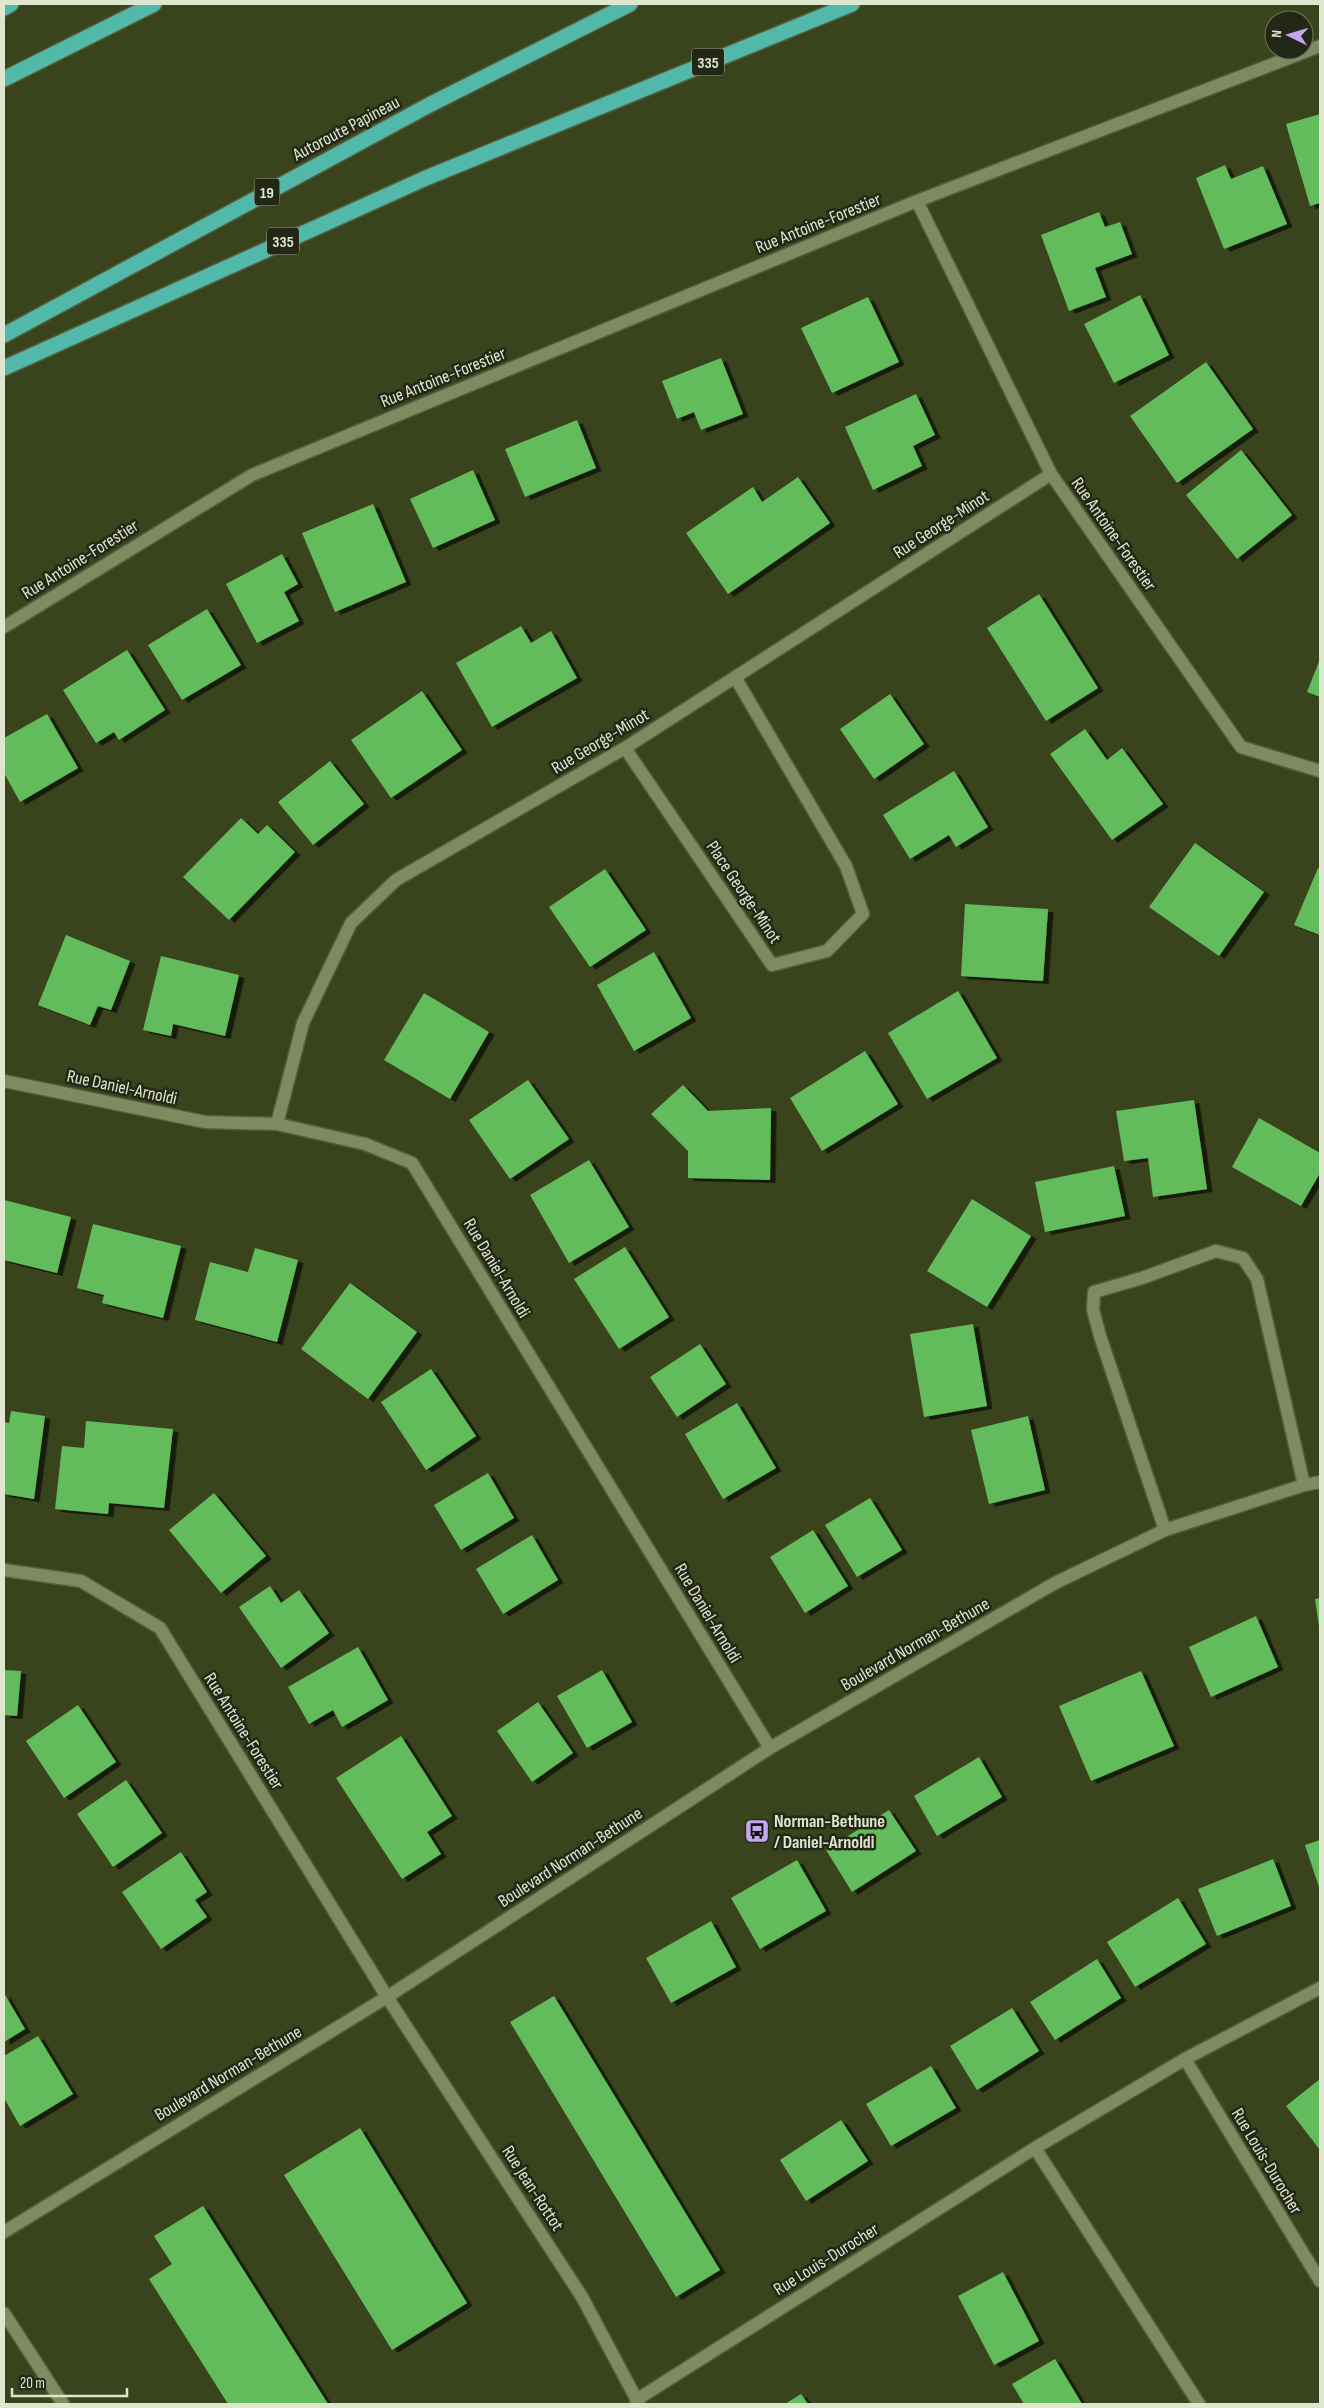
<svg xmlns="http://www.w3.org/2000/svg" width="1324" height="2408" font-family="'Sofia Sans Condensed',sans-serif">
  <defs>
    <filter id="shadow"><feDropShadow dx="5.5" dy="3" stdDeviation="0" flood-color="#0009"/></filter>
  </defs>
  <rect width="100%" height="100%" fill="#39431c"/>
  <!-- building -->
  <path fill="#63bc5b" filter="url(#shadow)" d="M1320,114V203L1310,206L1286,124Z
    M1225,165L1231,179L1263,166L1287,224L1224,249L1196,178Z
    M1099,212L1105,227L1120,222L1132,254L1095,268L1106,297L1069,311L1041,235Z
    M1140,295L1169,355L1114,383L1084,324Z
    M868,297L899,362L832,393L801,328Z
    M721,358L743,414L701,430L694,412L677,419L662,381Z
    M1206,362L1253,429L1177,483L1130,416Z
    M916,394L935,435L913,446L922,466L873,490L845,427Z
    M577,420L596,468L525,497L505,449Z
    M1241,450L1292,515L1237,559L1186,495Z
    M473,470L495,520L433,548L410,499Z
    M798,477L830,523L728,594L686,533L753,487L762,502Z
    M373,504L406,582L335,612L302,533Z
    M282,554L298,584L284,592L299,621L257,643L226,584Z
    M1039,594L1098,688L1046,721L987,628Z
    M207,609L241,665L182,700L148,645Z
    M521,626L531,643L551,631L577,678L492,727L456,663Z
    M127,650L165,710L119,740L114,732L96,743L63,690Z
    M1320,659V697L1307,692Z
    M422,691L462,750L391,798L351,740Z
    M890,694L924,744L874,779L840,729Z
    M47,714L78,768L20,802L4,773V738Z
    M1085,729L1107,760L1122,748L1163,804L1112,840L1050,754Z
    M330,761L364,804L313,845L278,802Z
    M954,771L988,827L956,847L949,835L910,859L883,815Z
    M241,818L258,834L267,825L295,852L229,920L183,877Z
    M1195,843L1264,892L1219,956L1149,907Z
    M1318,868L1320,869V935L1294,925Z
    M605,869L646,930L590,967L549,907Z
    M965,904L1048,909L1043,981L961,976Z
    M66,935L130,961L111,1010L98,1006L90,1025L38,1005Z
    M654,952L691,1018L634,1051L597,985Z
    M161,956L239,975L225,1036L173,1024L171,1036L143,1030Z
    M958,991L997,1058L927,1099L888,1033Z
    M424,993L489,1032L450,1099L384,1060Z
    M865,1051L898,1104L822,1151L790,1098Z
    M528,1080L569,1139L510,1179L469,1120Z
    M683,1085L708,1111L771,1108L770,1180L688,1178V1151L651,1114Z
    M1194,1100L1207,1189L1153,1197L1148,1158L1124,1161L1116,1111Z
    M1259,1118L1320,1153V1173L1301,1206L1232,1167Z
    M589,1160L629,1227L569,1263L530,1195Z
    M1114,1166L1125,1216L1045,1232L1035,1182Z
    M972,1199L1031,1236L987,1307L927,1271Z
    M4,1200L71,1217L57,1273L4,1260Z
    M93,1224L181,1246L163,1318L102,1303L104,1295L77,1288Z
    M625,1247L669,1317L619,1349L574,1279Z
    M255,1248L298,1260L277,1342L195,1320L210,1262L248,1272Z
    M350,1283L417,1332L368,1399L301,1349Z
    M973,1324L987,1406L924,1417L910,1334Z
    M700,1344L726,1384L677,1417L650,1377Z
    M431,1369L476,1436L426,1470L381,1402Z
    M737,1403L776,1468L723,1499L685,1434Z
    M11,1411L45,1416L34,1499L4,1494V1422L9,1423Z
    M1028,1416L1045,1490L989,1504L971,1430Z
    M86,1421L173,1429L164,1508L109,1503L108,1514L55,1509L62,1446L84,1448Z
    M488,1473L514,1518L461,1550L434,1505Z
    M214,1493L266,1556L221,1593L169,1530Z
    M870,1498L902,1550L857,1577L825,1525Z
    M813,1530L848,1586L805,1613L770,1557Z
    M532,1535L558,1580L503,1614L476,1569Z
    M270,1586L281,1603L299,1590L329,1633L281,1668L239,1607Z
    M1320,1598V1625L1319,1626L1315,1599Z
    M1256,1616L1278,1667L1211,1697L1189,1647Z
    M358,1647L388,1700L342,1727L333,1710L309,1724L288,1687Z
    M4,1670L21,1671L17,1716L4,1715Z
    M602,1670L632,1722L587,1748L557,1696Z
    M1141,1671L1174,1746L1091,1781L1059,1706Z
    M538,1702L573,1753L532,1782L497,1731Z
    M78,1705L116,1762L64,1798L26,1741Z
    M401,1736L452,1816L427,1832L441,1854L402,1879L336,1778Z
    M979,1757L1002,1797L937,1836L914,1796Z
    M126,1780L162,1833L113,1867L77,1814Z
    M889,1810L916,1851L852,1892L826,1850Z
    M1320,1840V1890L1305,1845Z
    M181,1852L207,1892L195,1900L207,1917L161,1949L122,1892Z
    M1273,1859L1291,1906L1217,1936L1198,1889Z
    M797,1860L826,1911L760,1949L731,1898Z
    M1178,1898L1206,1944L1135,1987L1107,1942Z
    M711,1921L736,1967L671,2003L646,1958Z
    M1097,1959L1121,1998L1055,2040L1030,2002Z
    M4,1993L25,2029L4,2042Z
    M554,1996L720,2270L676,2297L510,2022Z
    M1012,2008L1039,2051L977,2090L950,2046Z
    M38,2036L73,2094L20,2126L4,2098V2056Z
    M931,2066L956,2108L891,2146L866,2104Z
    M1320,2079V2150L1286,2106Z
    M841,2120L868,2161L806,2201L780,2160Z
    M360,2128L467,2303L392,2350L284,2175Z
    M203,2206L328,2404H228L149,2279L172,2264L154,2236Z
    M1003,2272L1039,2341L994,2365L958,2296Z
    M1055,2359L1082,2404H1024L1012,2384Z
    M801,2394L808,2404H785Z"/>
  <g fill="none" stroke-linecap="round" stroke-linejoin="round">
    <defs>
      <path id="minor" d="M917,201L1051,474L1241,747L1320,771
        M4,627L252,475L917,201L1320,46
        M625,748L772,965L827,951L863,914L846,866L735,677
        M4,1081L205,1122L277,1124L365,1144L412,1163L770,1748
        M277,1124L303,1023L351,923L396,880L625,748L1051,474
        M1165,1530L1100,1336L1093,1310L1094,1292L1142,1278L1216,1251L1243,1258L1257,1279L1304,1485
        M4,1570L81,1581L160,1628L387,1997L582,2297L639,2404
        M1185,2059L1320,2281
        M1035,2148L1199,2404
        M4,2232L387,1997L770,1748L1055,1583L1165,1530L1304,1485L1320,1482
        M4,2313L63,2404
        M636,2400L1035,2148L1185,2059L1320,1988"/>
      <path id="motorway" d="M4,8L11,4
        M4,79L154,4
        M4,335L431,104L630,4
        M4,368L426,178L852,4"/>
    </defs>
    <!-- minor casing -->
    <use href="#minor" stroke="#555e3b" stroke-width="15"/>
    <!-- motorway casing -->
    <use href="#motorway" stroke="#555e3b" stroke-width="18"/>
    <!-- minor -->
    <use href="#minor" stroke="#7e8b61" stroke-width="12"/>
    <!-- motorway -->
    <use href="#motorway" stroke="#52b9aa" stroke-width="15"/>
  </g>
  <!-- icons -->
  <defs>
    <symbol id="bus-square" viewBox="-11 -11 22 22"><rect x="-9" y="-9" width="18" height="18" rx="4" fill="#c4a7f1" stroke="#222716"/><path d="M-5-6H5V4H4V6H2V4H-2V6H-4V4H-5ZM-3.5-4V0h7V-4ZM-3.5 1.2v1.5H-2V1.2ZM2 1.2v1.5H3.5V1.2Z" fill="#111"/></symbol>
  </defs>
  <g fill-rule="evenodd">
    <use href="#bus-square" x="743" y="1817" width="28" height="28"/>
  </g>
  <g text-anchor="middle" stroke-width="5" stroke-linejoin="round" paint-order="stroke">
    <!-- shield labels -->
    <g fill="#222716" stroke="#a6ad98" stroke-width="1">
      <rect x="692" y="48.5" width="32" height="27" rx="4"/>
      <rect x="254.5" y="178.5" width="25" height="27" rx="4"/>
      <rect x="267" y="227.5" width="32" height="27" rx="4"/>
    </g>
    <g font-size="16" font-weight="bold" fill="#dfe6d0">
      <text x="708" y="68">335</text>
      <text x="267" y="198">19</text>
      <text x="283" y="247">335</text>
    </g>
    <!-- street labels -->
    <g font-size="18" fill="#dfe6d0" stroke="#222716">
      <text transform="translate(346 128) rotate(-28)" y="6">Autoroute Papineau</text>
      <text transform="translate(818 223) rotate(-22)" y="6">Rue Antoine-Forestier</text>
      <text transform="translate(443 377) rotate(-22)" y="6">Rue Antoine-Forestier</text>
      <text transform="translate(941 524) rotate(-33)" y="6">Rue George-Minot</text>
      <text transform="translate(1114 534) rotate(55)" y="6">Rue Antoine-Forestier</text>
      <text transform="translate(80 559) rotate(-32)" y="6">Rue Antoine-Forestier</text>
      <text transform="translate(600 741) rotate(-31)" y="6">Rue George-Minot</text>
      <text transform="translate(744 892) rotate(56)" y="6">Place George-Minot</text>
      <text transform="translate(122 1087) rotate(12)" y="6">Rue Daniel-Arnoldi</text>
      <text transform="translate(497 1268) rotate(59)" y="6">Rue Daniel-Arnoldi</text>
      <text transform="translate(708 1613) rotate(59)" y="6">Rue Daniel-Arnoldi</text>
      <text transform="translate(915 1644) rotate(-30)" y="6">Boulevard Norman-Bethune</text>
      <text transform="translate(244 1731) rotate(58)" y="6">Rue Antoine-Forestier</text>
      <text transform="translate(570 1857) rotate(-33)" y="6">Boulevard Norman-Bethune</text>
      <text transform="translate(228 2073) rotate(-31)" y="6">Boulevard Norman-Bethune</text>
      <text transform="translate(1267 2161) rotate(59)" y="6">Rue Louis-Durocher</text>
      <text transform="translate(533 2188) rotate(57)" y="6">Rue Jean-Rottot</text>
      <text transform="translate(826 2259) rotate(-32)" y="6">Rue Louis-Durocher</text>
    </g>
    <!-- poi labels -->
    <g font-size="18" font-weight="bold" fill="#dfe6d0" stroke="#222716" text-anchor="start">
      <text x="774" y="1827">Norman-Bethune<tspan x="774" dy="21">/ Daniel-Arnoldi</tspan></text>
    </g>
  </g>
  <!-- border -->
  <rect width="1324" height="2408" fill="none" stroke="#dfe6d0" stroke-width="10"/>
  <!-- north arrow -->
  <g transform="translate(1289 35) rotate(275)"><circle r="24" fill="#222716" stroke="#6e7360"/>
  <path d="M0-4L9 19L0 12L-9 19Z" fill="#c4a7f1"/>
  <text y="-8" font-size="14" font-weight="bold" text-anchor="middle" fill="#dfe6d0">N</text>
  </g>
  <!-- scale -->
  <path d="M12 2388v8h115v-8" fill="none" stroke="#dfe6d0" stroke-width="2.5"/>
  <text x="20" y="2388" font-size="15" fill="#dfe6d0" stroke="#222716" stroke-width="4" paint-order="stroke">20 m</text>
</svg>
